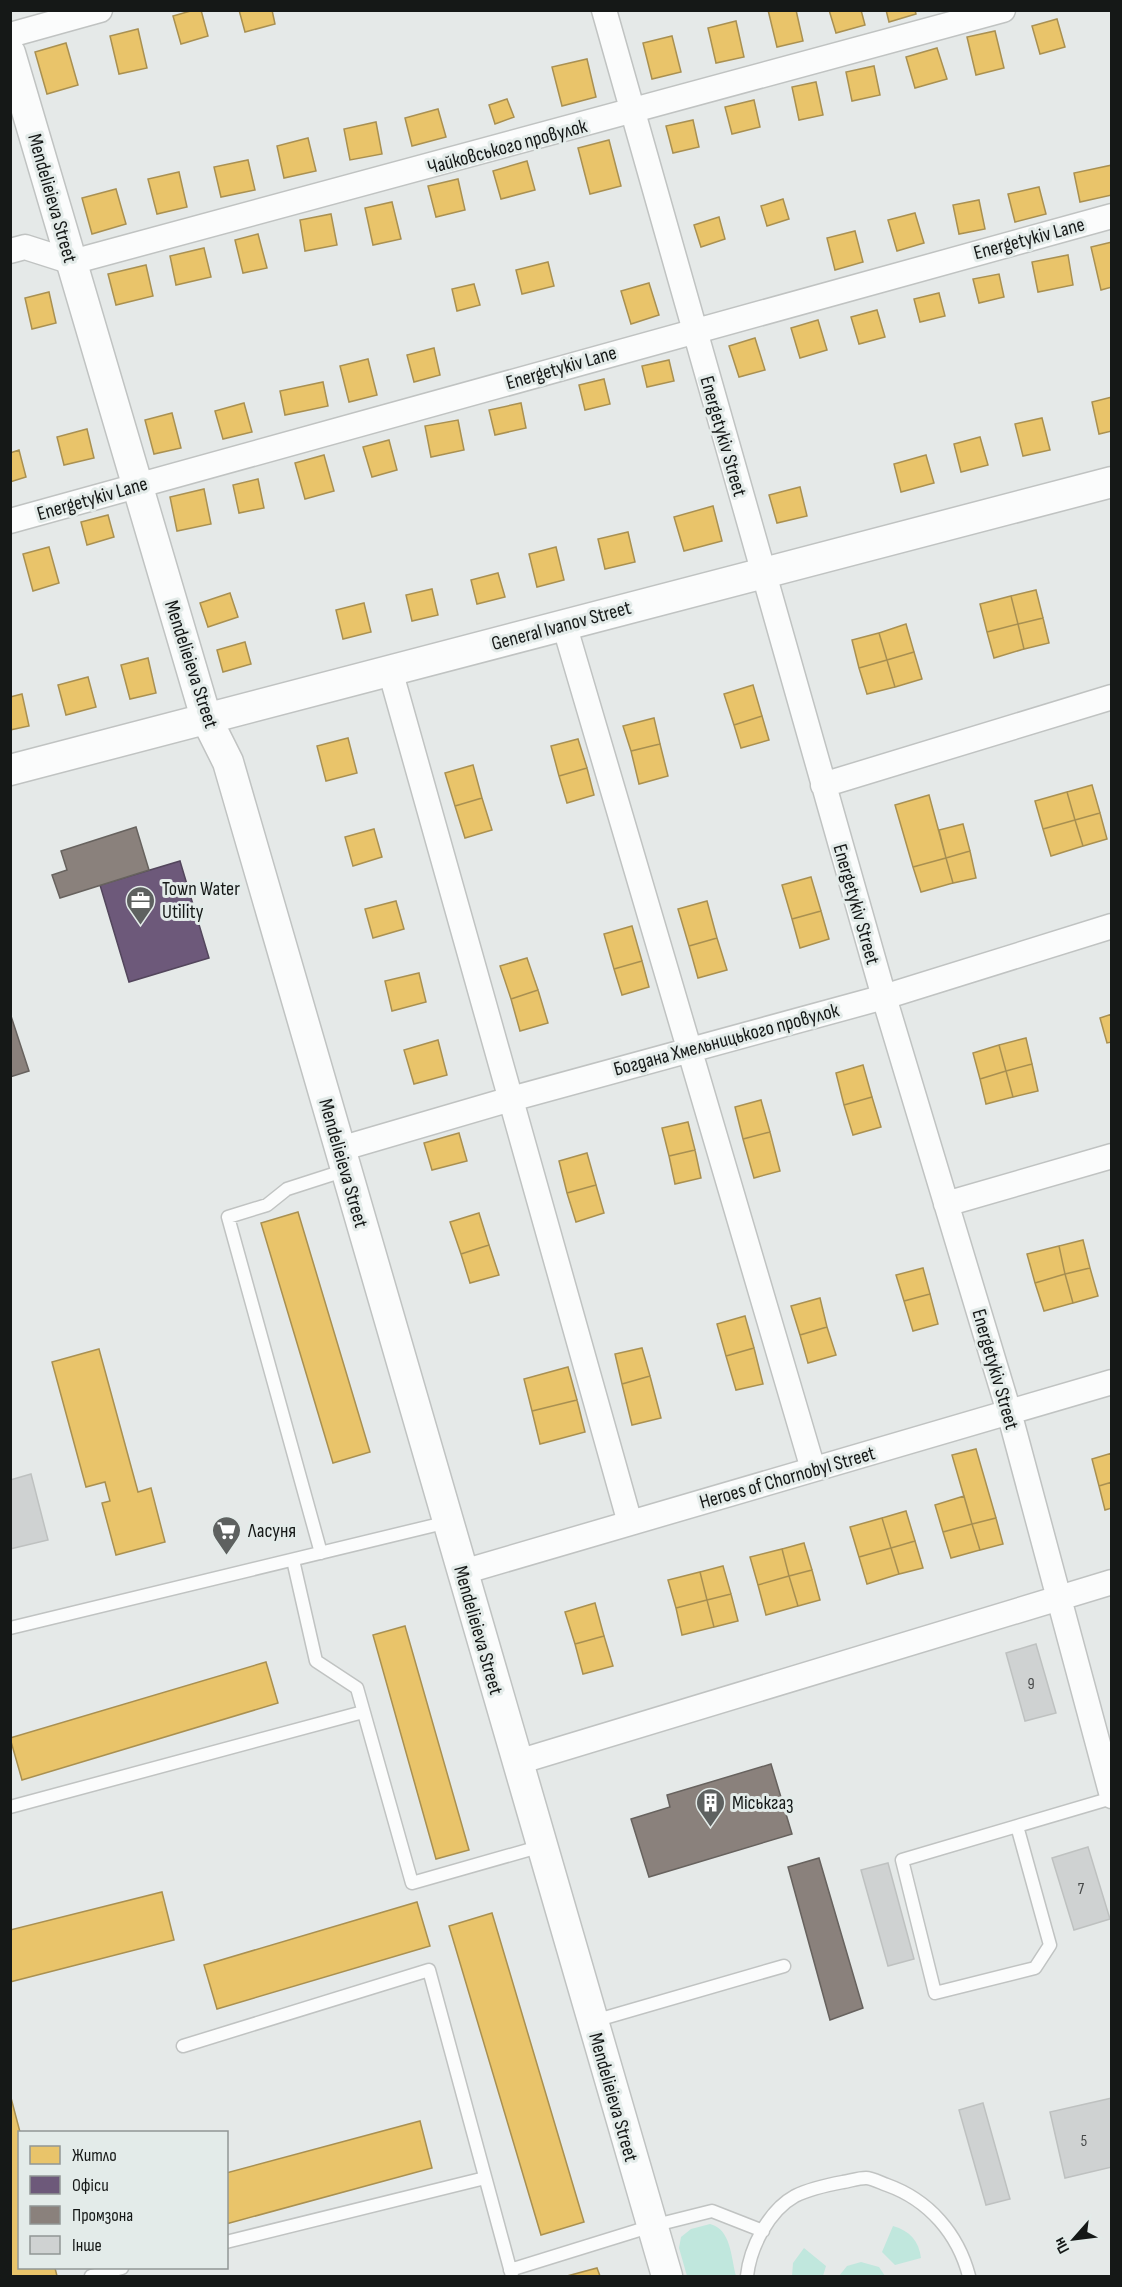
<svg xmlns="http://www.w3.org/2000/svg" width="1122" height="2287" font-family="'Sofia Sans Condensed',sans-serif">
  <rect width="100%" height="100%" fill="#e5e9e8"/>
  <!-- green -->
  <path fill="#c0e7dd" d="M710,2224C731,2229 731,2257 736,2276H687L679,2248L681,2237L691,2229Z
    M893,2226C910,2231 919,2241 921,2258L895,2265L882,2252Z
    M804,2248L826,2266L823,2276H792L793,2263Z
    M861,2262L879,2267L885,2276H839L847,2266Z"/>
  <!-- homes -->
  <path fill="#e9c46a" stroke="#a99051" stroke-width="1.5" d="M194,10H201L208,36L181,44L173,16Z
    M239,10H272L275,24L245,32Z
    M768,10H796L803,41L777,47Z
    M829,10H861L865,25L836,33Z
    M886,10H915L916,14L889,22Z
    M1057,19L1065,47L1040,54L1032,26Z
    M736,21L744,57L716,63L708,28Z
    M138,29L147,68L119,74L110,36Z
    M995,31L1004,68L976,75L967,37Z
    M672,36L681,72L652,79L643,43Z
    M66,43L78,85L47,94L35,52Z
    M937,48L947,79L915,88L906,57Z
    M587,59L596,97L562,106L552,67Z
    M874,66L880,95L852,101L846,72Z
    M816,82L823,115L799,120L792,87Z
    M507,99L514,117L495,124L489,105Z
    M754,100L760,127L732,134L725,107Z
    M438,109L446,137L412,146L405,118Z
    M693,120L699,147L673,153L666,126Z
    M376,122L382,154L350,160L344,129Z
    M308,138L316,171L284,178L277,146Z
    M609,140L621,186L590,194L578,148Z
    M248,160L255,190L221,197L214,167Z
    M527,161L535,190L501,199L493,171Z
    M1112,165V195L1080,202L1074,173Z
    M179,172L187,207L157,214L148,179Z
    M458,179L465,210L436,217L428,186Z
    M1039,187L1046,214L1015,222L1008,194Z
    M116,189L126,224L92,234L82,198Z
    M783,199L789,219L767,226L761,206Z
    M979,200L985,229L959,234L953,205Z
    M392,202L401,239L373,245L365,208Z
    M915,213L924,243L897,251L888,220Z
    M331,214L337,245L305,251L300,220Z
    M719,217L725,239L701,247L694,225Z
    M855,231L863,262L835,270L827,238Z
    M258,234L267,268L243,273L235,240Z
    M1112,242V287L1101,290L1091,247Z
    M204,248L211,277L176,285L170,256Z
    M1068,255L1073,285L1038,292L1032,262Z
    M548,262L554,286L522,294L516,270Z
    M146,265L153,296L116,305L108,274Z
    M999,274L1004,297L979,303L973,279Z
    M649,283L659,315L631,324L621,291Z
    M474,284L480,305L457,311L452,289Z
    M49,292L56,323L32,329L25,298Z
    M939,293L945,316L920,322L914,299Z
    M877,310L885,337L859,344L851,317Z
    M818,320L827,350L800,358L791,328Z
    M755,338L765,370L739,377L729,346Z
    M434,348L440,375L414,382L407,355Z
    M368,359L377,395L349,402L340,366Z
    M669,360L674,381L647,387L642,366Z
    M604,379L610,404L585,410L579,385Z
    M323,382L328,406L285,415L280,391Z
    M1112,397V431L1099,434L1092,402Z
    M244,403L252,432L223,439L215,411Z
    M521,403L526,428L495,435L489,410Z
    M172,413L181,448L154,454L145,420Z
    M1042,418L1050,450L1023,456L1015,424Z
    M458,420L464,450L431,457L425,426Z
    M87,429L94,458L64,465L57,437Z
    M980,437L988,465L961,472L954,444Z
    M389,440L397,470L372,477L363,447Z
    M19,450L26,477L10,482V453Z
    M324,455L334,491L305,499L295,463Z
    M926,455L934,483L901,492L894,464Z
    M258,479L264,508L239,513L233,485Z
    M800,487L807,516L777,523L769,495Z
    M204,489L211,524L177,531L170,497Z
    M713,506L722,541L684,551L674,517Z
    M108,515L114,537L87,545L81,522Z
    M628,532L635,562L605,569L598,539Z
    M49,547L59,583L33,591L23,554Z
    M556,547L564,580L537,587L529,554Z
    M498,573L505,597L477,604L471,580Z
    M432,589L438,615L412,621L406,595Z
    M1036,590L1043,618L1018,624L1011,596Z
    M230,593L238,617L208,627L200,603Z
    M1011,596L1018,624L987,632L980,604Z
    M364,603L371,632L343,639L336,610Z
    M1043,618L1049,643L1024,649L1018,624Z
    M906,624L914,652L887,660L879,633Z
    M1018,624L1024,649L994,658L987,632Z
    M879,633L887,660L859,668L852,640Z
    M245,642L251,664L223,672L217,650Z
    M914,652L922,679L895,687L887,660Z
    M148,658L156,693L130,699L121,665Z
    M887,660L895,687L867,694L859,668Z
    M88,677L96,707L66,715L58,685Z
    M753,685L762,716L734,725L724,694Z
    M22,694L29,726L10,730V697Z
    M762,716L769,740L741,748L734,725Z
    M654,718L660,744L631,751L623,726Z
    M348,738L357,773L326,781L317,746Z
    M578,739L587,768L559,776L551,746Z
    M660,744L668,776L639,784L631,751Z
    M473,765L482,798L455,806L445,773Z
    M587,768L594,795L567,803L559,776Z
    M1092,785L1100,813L1075,820L1067,792Z
    M1067,792L1075,820L1043,829L1035,801Z
    M929,795L946,858L913,867L895,805Z
    M482,798L492,830L465,838L455,806Z
    M1100,813L1107,839L1083,846L1075,820Z
    M1075,820L1083,846L1051,856L1043,829Z
    M963,824L970,851L946,858L939,830Z
    M374,829L382,857L353,866L345,837Z
    M970,851L976,878L953,883L946,858Z
    M946,858L953,883L921,892L913,867Z
    M811,877L821,911L792,919L782,885Z
    M396,901L404,929L373,938L365,909Z
    M707,901L717,938L689,946L678,909Z
    M821,911L829,939L800,948L792,919Z
    M632,926L642,961L614,969L604,934Z
    M717,938L727,970L698,978L689,946Z
    M527,958L538,990L511,999L500,966Z
    M642,961L649,987L622,995L614,969Z
    M419,973L426,1002L392,1011L385,981Z
    M538,990L548,1023L520,1031L511,999Z
    M1112,1014V1042L1107,1043L1100,1018Z
    M1026,1038L1032,1064L1006,1071L999,1045Z
    M438,1040L447,1075L414,1084L404,1050Z
    M999,1045L1006,1071L980,1079L973,1053Z
    M1032,1064L1038,1091L1013,1097L1006,1071Z
    M863,1065L872,1097L844,1105L836,1073Z
    M1006,1071L1013,1097L986,1104L980,1079Z
    M872,1097L881,1127L853,1135L844,1105Z
    M761,1100L770,1132L743,1139L735,1107Z
    M688,1122L695,1150L669,1156L662,1128Z
    M770,1132L780,1171L754,1178L743,1139Z
    M459,1133L467,1161L432,1170L424,1143Z
    M695,1150L701,1178L675,1184L669,1156Z
    M587,1153L596,1185L567,1193L559,1161Z
    M596,1185L604,1213L576,1222L567,1193Z
    M298,1212L370,1452L333,1463L261,1223Z
    M479,1213L489,1245L461,1254L450,1222Z
    M1083,1240L1090,1268L1065,1274L1059,1246Z
    M489,1245L499,1275L470,1283L461,1254Z
    M1059,1246L1065,1274L1035,1283L1027,1254Z
    M923,1268L930,1294L904,1301L896,1275Z
    M1090,1268L1098,1296L1073,1303L1065,1274Z
    M1065,1274L1073,1303L1044,1311L1035,1283Z
    M930,1294L938,1324L913,1331L904,1301Z
    M820,1298L827,1327L800,1335L791,1306Z
    M745,1316L754,1348L726,1356L717,1324Z
    M827,1327L836,1355L808,1363L800,1335Z
    M642,1348L650,1376L622,1384L615,1354Z
    M754,1348L763,1384L736,1390L726,1356Z
    M99,1349L138,1492L151,1488L165,1542L116,1555L102,1503L110,1501L105,1482L86,1487L52,1362Z
    M568,1367L577,1400L532,1411L524,1379Z
    M650,1376L661,1418L632,1425L622,1384Z
    M577,1400L585,1432L540,1444L532,1411Z
    M976,1449L996,1518L972,1524L952,1455Z
    M1112,1453V1482L1099,1486L1092,1459Z
    M1112,1482V1508L1105,1510L1099,1486Z
    M964,1496L972,1524L943,1532L935,1505Z
    M906,1511L915,1541L891,1548L882,1518Z
    M882,1518L891,1548L859,1557L850,1527Z
    M996,1518L1003,1544L980,1550L972,1524Z
    M972,1524L980,1550L951,1558L943,1532Z
    M915,1541L923,1568L899,1574L891,1548Z
    M804,1543L812,1570L789,1576L782,1549Z
    M891,1548L899,1574L867,1584L859,1557Z
    M782,1549L789,1576L758,1585L750,1557Z
    M723,1566L731,1594L707,1600L700,1572Z
    M812,1570L820,1600L798,1606L789,1576Z
    M700,1572L707,1600L676,1608L668,1580Z
    M789,1576L798,1606L766,1615L758,1585Z
    M731,1594L738,1621L714,1627L707,1600Z
    M707,1600L714,1627L682,1635L676,1608Z
    M595,1603L604,1636L575,1644L565,1612Z
    M405,1626L469,1850L436,1859L373,1635Z
    M604,1636L613,1666L583,1674L575,1644Z
    M266,1662L278,1703L22,1780L10,1738Z
    M162,1892L174,1940L10,1982V1930Z
    M417,1902L430,1946L217,2009L204,1965Z
    M492,1913L584,2222L541,2235L449,1926Z
    M10,2094L20,2132V2268H55L57,2276H10Z
    M420,2121L432,2168L226,2224V2173Z
    M597,2268L600,2276H567Z"/>
  <!-- offices -->
  <path fill="#6d597a" stroke="#53465c" stroke-width="1.5" d="M180,861L209,958L129,982L100,885Z"/>
  <!-- industry -->
  <path fill="#8a817c" stroke="#67625e" stroke-width="1.5" d="M136,827L149,870L60,898L52,875L67,870L61,851Z
    M10,1013L29,1071L10,1077Z
    M771,1764L792,1834L649,1877L631,1819L670,1807L667,1795Z
    M819,1858L863,2008L830,2020L788,1867Z"/>
  <!-- building -->
  <path fill="#cfd2d2" stroke="#bec1c0" stroke-width="1.5" d="M31,1474L48,1540L10,1549V1480Z
    M1036,1644L1056,1713L1025,1721L1006,1653Z
    M1088,1847L1110,1919L1074,1930L1052,1858Z
    M888,1863L914,1959L888,1966L861,1870Z
    M1112,2098V2167L1065,2178L1050,2112Z
    M983,2103L1010,2199L986,2205L959,2110Z"/>
  <g fill="none" stroke-linecap="round" stroke-linejoin="round">
    <defs>
      <path id="service" d="M321,1553L228,1217L267,1205L287,1189L346,1170
        M293,1560L316,1661L357,1688L412,1883L542,1846
        M10,1628L448,1522
        M10,1807L363,1712
        M1017,1826L1050,1945L1035,1968L935,1993L902,1860L1112,1798
        M594,2021L784,1966
        M183,2046L429,1970L512,2276
        M226,2242L485,2178
        M510,2270L652,2226L712,2211L763,2231
        M91,2276L122,2268
        M747,2276C750,2248 768,2211 795,2196C809,2189 827,2185 843,2182C850,2181 858,2178 866,2178C872,2178 881,2183 887,2185C929,2200 958,2234 969,2276"/>
      <path id="minor" d="M604,10L884,997L1009,1412L1112,1796
        M10,35L100,10
        M10,251L25,247L72,262L1003,10
        M10,521L1112,216
        M564,624L813,1469
        M390,670L630,1523
        M823,785L1112,697
        M340,1149L511,1099L884,997L1112,926
        M946,1204L1112,1156
        M463,1572L1112,1382
        M518,1762L1112,1582"/>
      <path id="tertiary" d="M10,53L206,718L228,762L667,2276
        M10,770L1112,482"/>
    </defs>
    <!-- service casing -->
    <use href="#service" stroke="#c0c3c2" stroke-width="15"/>
    <!-- minor casing -->
    <use href="#minor" stroke="#c0c3c2" stroke-width="27"/>
    <!-- tertiary casing -->
    <use href="#tertiary" stroke="#c0c3c2" stroke-width="33"/>
    <!-- service -->
    <use href="#service" stroke="#fbfcfc" stroke-width="12"/>
    <!-- minor -->
    <use href="#minor" stroke="#fbfcfc" stroke-width="24"/>
    <!-- tertiary -->
    <use href="#tertiary" stroke="#fbfcfc" stroke-width="30"/>
  </g>
  <!-- icons -->
  <defs>
    <symbol id="office-pin" viewBox="-11 -11 22 30"><path d="M0 17L-7.5 6A9.5 9.5 0 1 1 7.5 6Z" fill="#5e6160" stroke="#e3ebe9"/><path d="M-6-3h4V-5.5h4V-3h4V5H-6ZM-1-4.5V-3h2v-1.5ZM-6 0V1H6V0Z" fill="#fff"/></symbol>
    <symbol id="supermarket-pin" viewBox="-11 -11 22 30"><path d="M0 17L-7.5 6A9.5 9.5 0 1 1 7.5 6Z" fill="#5e6160" stroke="#e3ebe9"/><path d="M-6-5.5h2.5l.6 2H6L4.5 2H-2.5L-4.4-4H-6ZM-1.5 3.2a1.3 1.3 0 1 0 .1 0ZM3 3.2a1.3 1.3 0 1 0 .1 0Z" fill="#fff"/></symbol>
    <symbol id="building-pin" viewBox="-11 -11 22 30"><path d="M0 17L-7.5 6A9.5 9.5 0 1 1 7.5 6Z" fill="#5e6160" stroke="#e3ebe9"/><path d="M-4-6H4V6H1V3H-1V6H-4ZM-2.5-4.3h1.7v1.8h-1.7ZM.8-4.3h1.7v1.8H.8ZM-2.5-1h1.7V.8h-1.7ZM.8-1h1.7V.8H.8Z" fill="#fff"/></symbol>
  </defs>
  <g fill-rule="evenodd">
    <use href="#office-pin" x="124" y="884" width="33" height="45"/>
    <use href="#supermarket-pin" x="210" y="1514" width="33" height="45"/>
    <use href="#building-pin" x="694" y="1786" width="33" height="45"/>
  </g>
  <g text-anchor="middle" stroke-width="6" stroke-linejoin="round" paint-order="stroke">
    <!-- number labels -->
    <g font-size="16" fill="#464848">
      <text x="1031" y="1689">9</text>
      <text x="1081" y="1894">7</text>
      <text x="1084" y="2146">5</text>
    </g>
    <!-- street labels -->
    <g font-size="20" fill="#151817" stroke="#e3ebe9">
      <text transform="translate(507 146) rotate(-15)" y="7">Чайковського провулок</text>
      <text transform="translate(53 198) rotate(74)" y="7">Mendelieieva Street</text>
      <text transform="translate(1029 238) rotate(-15)" y="7">Energetykiv Lane</text>
      <text transform="translate(561 367) rotate(-16)" y="7">Energetykiv Lane</text>
      <text transform="translate(724 436) rotate(74)" y="7">Energetykiv Street</text>
      <text transform="translate(92 498) rotate(-16)" y="7">Energetykiv Lane</text>
      <text transform="translate(561 625) rotate(-15)" y="7">General Ivanov Street</text>
      <text transform="translate(192 664) rotate(72)" y="7">Mendelieieva Street</text>
      <text transform="translate(857 904) rotate(74)" y="7">Energetykiv Street</text>
      <text transform="translate(726 1039) rotate(-15)" y="7">Богдана Хмельницького провулок</text>
      <text transform="translate(344 1163) rotate(74)" y="7">Mendelieieva Street</text>
      <text transform="translate(996 1369) rotate(74)" y="7">Energetykiv Street</text>
      <text transform="translate(787 1477) rotate(-16)" y="7">Heroes of Chornobyl Street</text>
      <text transform="translate(479 1630) rotate(74)" y="7">Mendelieieva Street</text>
      <text transform="translate(614 2097) rotate(74)" y="7">Mendelieieva Street</text>
    </g>
    <!-- poi labels -->
    <g font-size="20" fill="#151817" stroke="#e3ebe9" text-anchor="start">
      <text x="162" y="895">Town Water<tspan x="162" dy="23">Utility</tspan></text>
      <text x="248" y="1537">Ласуня</text>
      <text x="732" y="1809">Міськгаз</text>
    </g>
  </g>
  <!-- border -->
  <rect width="1122" height="2287" fill="none" stroke="#151817" stroke-width="24"/>
  <!-- legend -->
  <rect x="18" y="2131" width="210" height="138" fill="#e3ebe9" stroke="#919795" stroke-width="1.5"/>
  <rect x="30" y="2146" width="30" height="18" fill="#e9c46a" stroke="#919795" stroke-width="1.5"/>
  <text x="72" y="2161" font-size="18" fill="#151817">Житло</text>
  <rect x="30" y="2176" width="30" height="18" fill="#6d597a" stroke="#919795" stroke-width="1.5"/>
  <text x="72" y="2191" font-size="18" fill="#151817">Офіси</text>
  <rect x="30" y="2206" width="30" height="18" fill="#8a817c" stroke="#919795" stroke-width="1.5"/>
  <text x="72" y="2221" font-size="18" fill="#151817">Промзона</text>
  <rect x="30" y="2236" width="30" height="18" fill="#cfd2d2" stroke="#919795" stroke-width="1.5"/>
  <text x="72" y="2251" font-size="18" fill="#151817">Інше</text>
  <!-- north arrow -->
  <g transform="translate(1074 2239) rotate(242)" stroke="#e3ebe9" stroke-width="4.5" paint-order="stroke">
  <path d="M0-4.5L10 22L0 15L-10 22Z" fill="#151817"/>
  <text y="-9" font-size="16" font-weight="bold" text-anchor="middle" fill="#151817">Пн</text>
  </g>
</svg>
